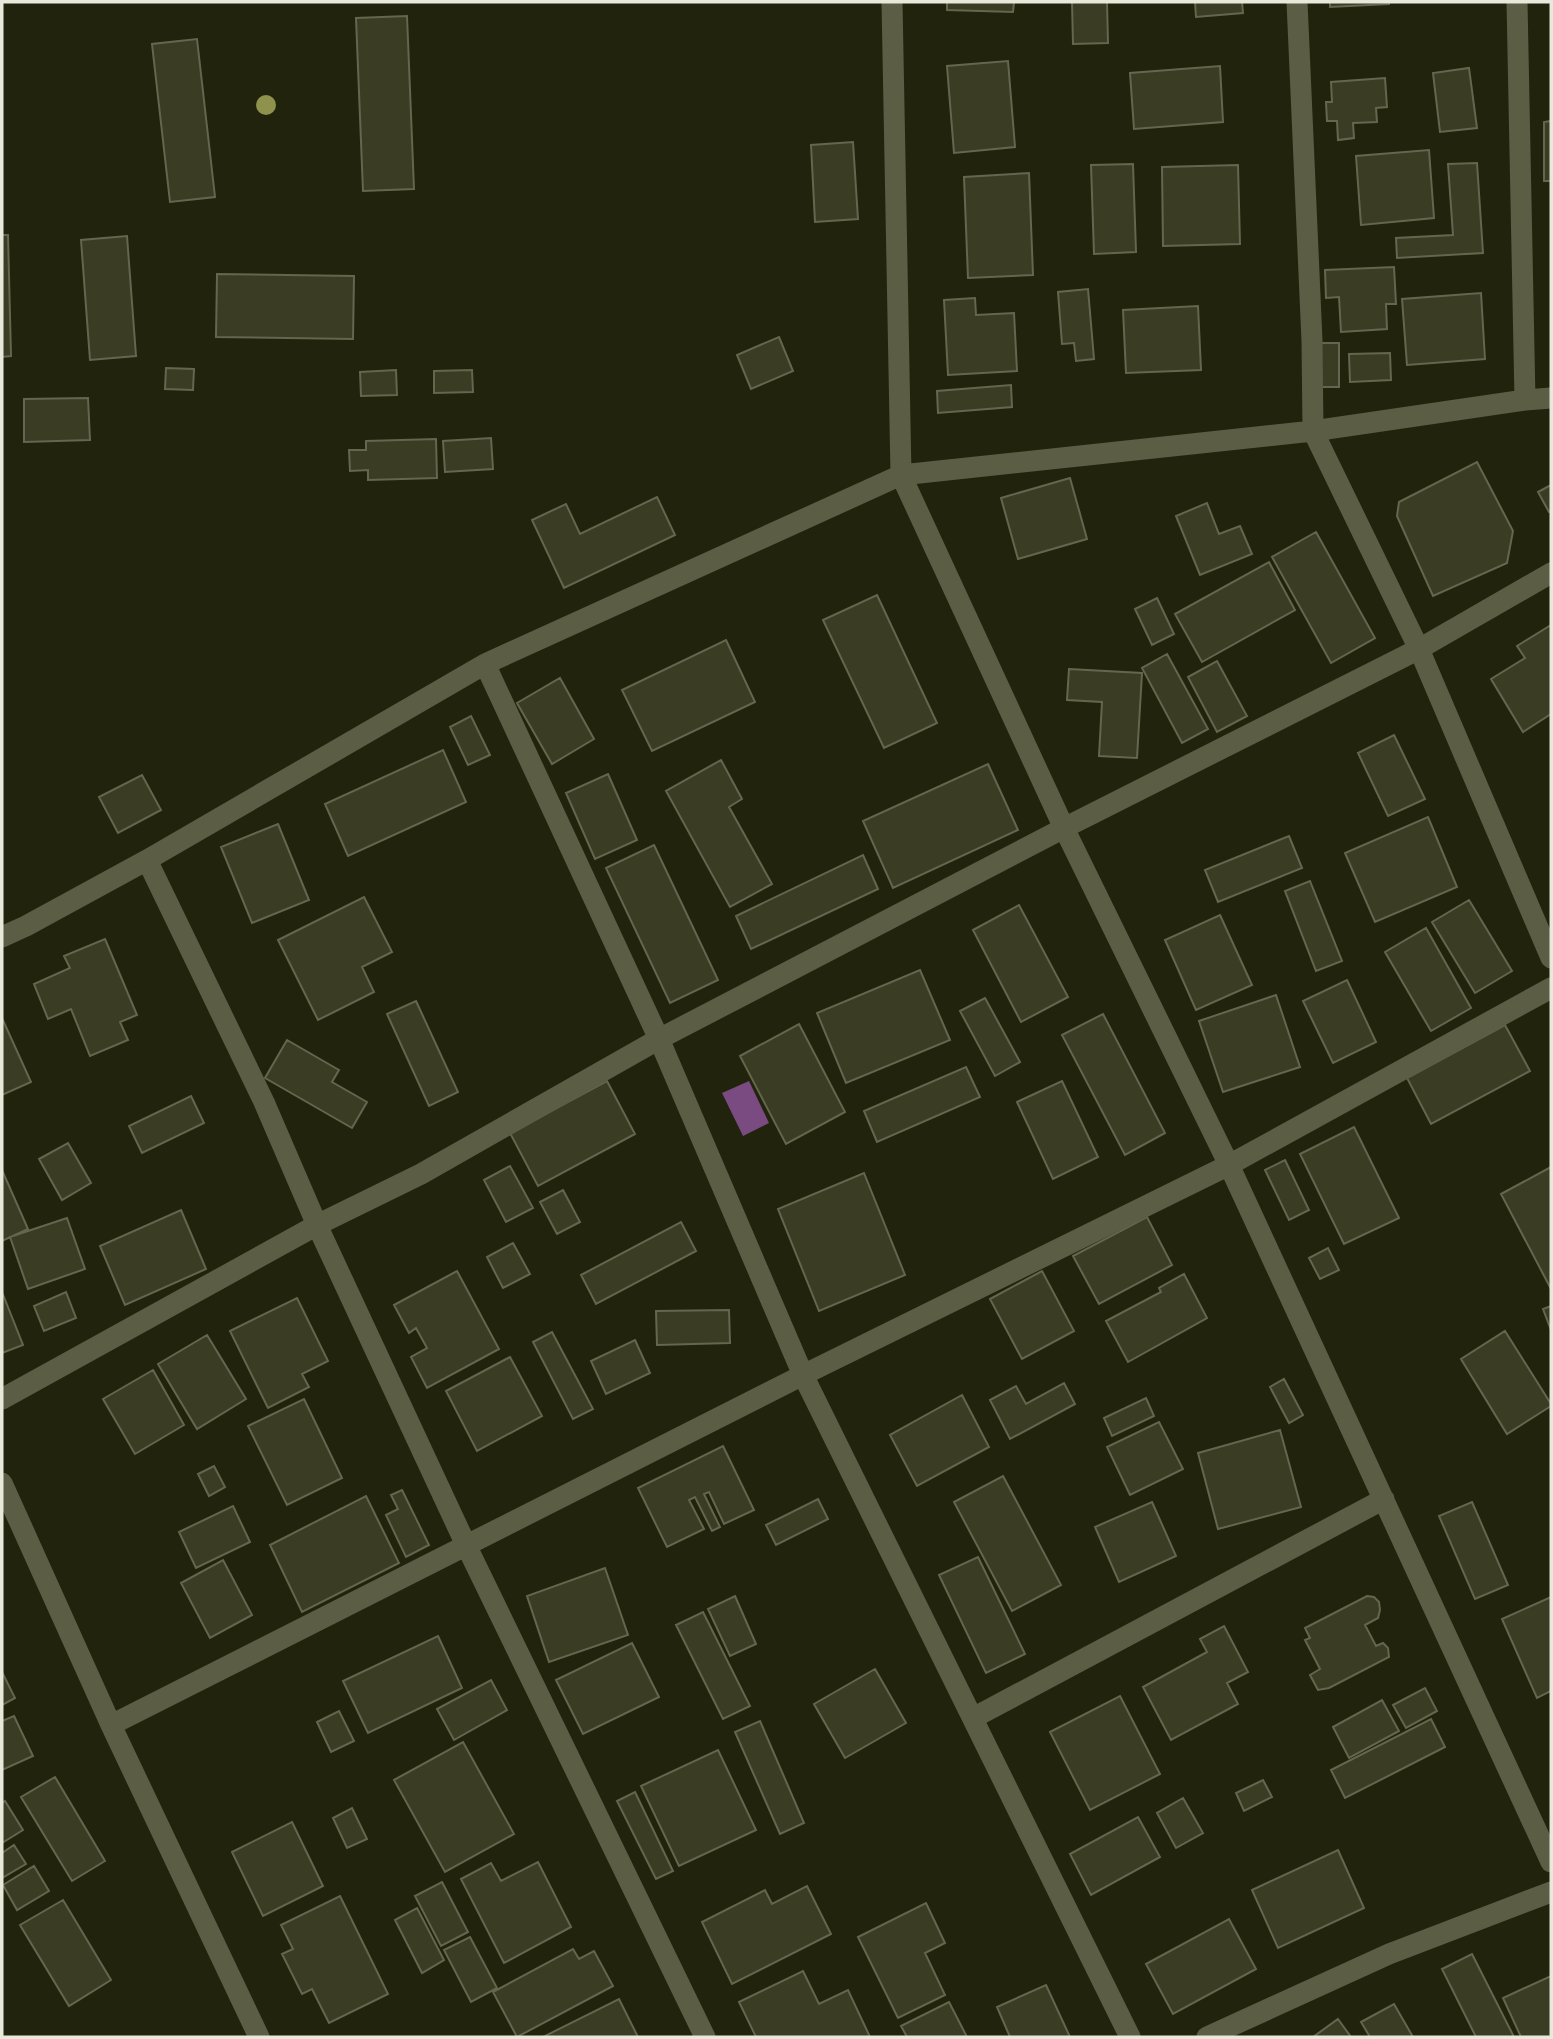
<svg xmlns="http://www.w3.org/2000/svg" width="1553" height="2039" font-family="'Open Sans',sans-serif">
  <rect width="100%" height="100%" fill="#22230c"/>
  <!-- water -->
  <path fill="#794b81" d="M749,1081L769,1123L743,1136L722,1093Z"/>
  <!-- building -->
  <path fill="#3a3c24" stroke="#64664d" stroke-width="2" d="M947,2H1014L1013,12L947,10Z
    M1072,2H1107L1108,43L1073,44Z
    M1195,2H1242L1243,13L1196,17Z
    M1330,2H1389V4L1330,7Z
    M407,16L414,189L363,191L356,18Z
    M197,39L215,197L170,202L152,44Z
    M1008,61L1015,147L954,153L947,66Z
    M1220,66L1223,122L1134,129L1130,73Z
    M1469,68L1477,128L1440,132L1433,73Z
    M1385,78L1387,107L1376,108L1377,122L1353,123L1354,138L1338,140L1337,121H1327L1326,102H1332L1331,82Z
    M1551,121V181H1544V122Z
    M853,142L858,219L815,222L811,145Z
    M1429,150L1434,218L1361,225L1356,156Z
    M1477,163L1483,253L1397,258L1396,238L1453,235L1448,164Z
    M1133,164L1136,252L1094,254L1091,165Z
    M1238,165L1240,244L1163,246L1162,167Z
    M1029,173L1033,275L968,278L964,177Z
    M2,235H8L11,356L2,357Z
    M127,236L136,356L90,360L81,240Z
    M1394,267L1396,304H1386L1387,329L1341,332L1339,297L1326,298L1325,270Z
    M217,274L354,276L353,339L216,337Z
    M1088,289L1094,359L1076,361L1074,343L1062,344L1058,292Z
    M1481,293L1485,359L1407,365L1402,299Z
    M975,298L976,315L1014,313L1017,371L948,375L944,300Z
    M1198,306L1201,370L1126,373L1123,310Z
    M779,337L793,371L751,389L737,355Z
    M1320,343H1339V387H1320Z
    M1390,353L1391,380L1350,382L1349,354Z
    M166,368L194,369L193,390L165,389Z
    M396,370L397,395L361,396L360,372Z
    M472,370L473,392L434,393V371Z
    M1011,385L1012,407L938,413L937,391Z
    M88,398L90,440L24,442V399Z
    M491,438L493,469L445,472L443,441Z
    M436,439L437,478L368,480V470L350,471L349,450H366V441Z
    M1477,462L1513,531L1507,563L1433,596L1397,516L1399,502Z
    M1070,478L1087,539L1018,559L1001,498Z
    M1551,485V511L1549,512L1538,492Z
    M657,497L675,535L564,588L532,520L566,504L580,534Z
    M1207,503L1219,534L1240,526L1252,554L1200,575L1176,516Z
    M1316,532L1375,638L1331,663L1272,557Z
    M1269,562L1295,610L1202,662L1175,614Z
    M877,595L937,723L884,748L823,620Z
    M1157,598L1174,634L1152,645L1135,609Z
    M1551,625V714L1523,732L1491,679L1525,658L1517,646Z
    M726,640L755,702L652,751L622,690Z
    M1167,654L1208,729L1182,743L1142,668Z
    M1217,661L1247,716L1217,732L1188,677Z
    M1069,669L1142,673L1137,758L1099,756L1102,702L1067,700Z
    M560,678L594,739L552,764L517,703Z
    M471,716L490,755L468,765L450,727Z
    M1394,735L1425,799L1388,816L1358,753Z
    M443,750L466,802L348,856L325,804Z
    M721,760L742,799L729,807L772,884L730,907L666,791Z
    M988,764L1018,830L893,888L863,821Z
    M608,774L637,840L595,859L566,793Z
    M142,775L161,810L118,833L99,797Z
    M1428,817L1457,887L1375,922L1345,853Z
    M278,824L309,900L252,923L221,847Z
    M1289,836L1302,868L1218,902L1205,870Z
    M654,845L718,980L670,1003L606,868Z
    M863,855L878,889L751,949L736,916Z
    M1310,881L1342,961L1316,971L1285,891Z
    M364,897L392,952L362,967L374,992L318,1020L278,940Z
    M1469,900L1512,971L1475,993L1432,922Z
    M1019,905L1068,997L1021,1022L973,930Z
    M1220,915L1252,985L1196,1010L1165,940Z
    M1426,928L1471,1008L1431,1031L1385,952Z
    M105,939L137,1015L120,1022L128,1040L90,1056L71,1009L48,1019L34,984L70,968L64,956Z
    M920,970L950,1040L846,1083L817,1013Z
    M1347,980L1376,1042L1333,1063L1303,1001Z
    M1276,995L1300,1067L1223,1092L1199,1021Z
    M985,998L1020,1062L995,1076L960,1011Z
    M416,1001L458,1092L429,1106L387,1014Z
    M1103,1014L1165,1133L1125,1155L1062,1035Z
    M2,1018L31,1082L2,1095Z
    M799,1024L845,1112L786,1144L740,1056Z
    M1505,1025L1530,1071L1431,1124L1407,1078Z
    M287,1040L339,1070L332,1082L367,1102L352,1128L265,1078Z
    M966,1067L980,1097L877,1142L864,1111Z
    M607,1081L635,1134L538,1186L510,1133Z
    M1062,1081L1098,1157L1053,1179L1017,1102Z
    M191,1096L204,1123L142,1153L129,1126Z
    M1354,1127L1399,1218L1344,1244L1300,1154Z
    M68,1143L91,1183L62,1200L39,1159Z
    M1285,1160L1309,1210L1289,1220L1265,1170Z
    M510,1166L533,1208L506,1222L484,1180Z
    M1551,1167V1289L1501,1194Z
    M2,1170L28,1229L2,1241Z
    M864,1173L905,1275L819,1311L778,1209Z
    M563,1190L580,1222L557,1234L540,1202Z
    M181,1210L206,1269L125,1305L100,1246Z
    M1147,1217L1172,1265L1099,1304L1073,1256Z
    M67,1218L85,1269L28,1289L10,1237Z
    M681,1222L696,1251L596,1304L581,1275Z
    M513,1243L530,1274L503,1288L487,1257Z
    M1328,1248L1339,1270L1320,1279L1309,1258Z
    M457,1271L499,1349L427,1388L411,1357L427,1348L416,1328L409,1333L394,1305Z
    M1042,1271L1074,1331L1022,1359L990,1299Z
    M1184,1274L1207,1318L1128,1362L1106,1321L1161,1292L1159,1288Z
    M2,1292L23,1345L2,1353Z
    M66,1292L76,1318L44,1331L34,1306Z
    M297,1298L328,1361L302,1374L309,1387L268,1408L230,1331Z
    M1551,1306V1330L1543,1309Z
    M729,1310L730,1343L657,1345L656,1311Z
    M1505,1331L1551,1404V1406L1507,1434L1461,1359Z
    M552,1332L593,1409L573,1419L533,1342Z
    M207,1335L246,1399L197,1429L158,1364Z
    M635,1340L650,1373L606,1394L591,1361Z
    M510,1357L542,1416L477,1451L446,1391Z
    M153,1370L184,1425L135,1454L103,1399Z
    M1284,1379L1303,1415L1289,1423L1270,1387Z
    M1064,1383L1075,1404L1010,1439L990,1400L1016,1386L1026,1404Z
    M962,1395L989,1447L917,1486L890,1435Z
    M1146,1398L1154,1416L1112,1436L1104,1418Z
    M304,1399L342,1478L287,1505L248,1426Z
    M1159,1422L1183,1469L1130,1495L1107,1447Z
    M1280,1430L1301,1507L1218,1529L1198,1453Z
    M723,1446L754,1510L724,1524L709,1492L704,1494L720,1527L712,1531L695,1497L689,1500L704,1529L667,1547L638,1488Z
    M214,1466L225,1487L209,1496L198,1474Z
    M1003,1476L1061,1585L1012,1611L954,1502Z
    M402,1490L429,1545L406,1557L386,1515L398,1509L391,1495Z
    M366,1496L399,1563L302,1612L270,1545Z
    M818,1499L828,1519L776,1545L766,1525Z
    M1152,1502L1176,1556L1119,1582L1095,1527Z
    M1472,1502L1508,1585L1475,1599L1439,1516Z
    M233,1506L250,1542L196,1568L179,1532Z
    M978,1557L1025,1654L986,1673L939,1575Z
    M223,1560L252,1615L210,1638L181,1583Z
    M605,1568L628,1635L549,1662L527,1596Z
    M735,1596L756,1644L730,1656L708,1609Z
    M1367,1596L1374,1597L1379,1602L1380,1610L1378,1618L1365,1625L1376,1646L1383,1643L1388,1648L1389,1657L1329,1688L1318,1690L1310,1675L1320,1669L1305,1640L1310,1638L1305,1628Z
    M1551,1597V1691L1537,1698L1502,1619Z
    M703,1612L750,1706L723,1719L676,1625Z
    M1224,1626L1248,1672L1227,1683L1238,1704L1171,1740L1143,1687L1207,1652L1200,1639Z
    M438,1636L462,1688L368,1733L343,1681Z
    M632,1643L659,1697L583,1734L556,1680Z
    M875,1669L906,1723L845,1758L814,1704Z
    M2,1672L15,1698L2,1705Z
    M491,1680L507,1710L454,1740L437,1709Z
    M1425,1688L1437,1711L1406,1728L1393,1705Z
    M1120,1696L1160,1774L1090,1810L1050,1732Z
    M1382,1700L1399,1731L1349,1758L1333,1727Z
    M339,1711L354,1741L331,1752L317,1722Z
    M14,1716L33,1756L2,1770V1721Z
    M1431,1719L1445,1747L1345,1798L1331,1770Z
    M760,1721L804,1823L780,1834L735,1732Z
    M463,1742L514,1834L445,1872L394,1780Z
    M718,1750L756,1830L679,1866L641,1786Z
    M55,1777L105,1861L72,1881L21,1797Z
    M1263,1780L1272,1797L1244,1811L1236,1793Z
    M635,1792L673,1871L656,1879L617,1801Z
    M1183,1798L1203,1833L1176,1848L1157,1813Z
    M5,1801L23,1830L2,1843V1803Z
    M352,1808L367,1839L347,1848L333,1818Z
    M1138,1817L1160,1857L1091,1895L1070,1854Z
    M292,1822L323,1886L263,1916L232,1852Z
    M14,1845L26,1864L2,1878V1853Z
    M1338,1850L1364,1908L1278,1948L1252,1890Z
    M538,1862L571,1927L504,1963L461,1879L491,1863L501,1881Z
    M34,1866L49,1891L17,1910L3,1885Z
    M442,1882L468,1932L441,1946L415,1896Z
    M807,1886L831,1934L732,1984L702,1922L765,1890L772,1904Z
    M340,1896L388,1994L329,2023L312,1989L302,1994L282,1954L293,1949L281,1925Z
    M63,1900L111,1980L69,2006L20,1925Z
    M926,1903L945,1943L925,1953L945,1995L898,2018L858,1937Z
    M417,1908L444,1960L422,1973L395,1920Z
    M1229,1919L1256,1969L1173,2014L1146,1964Z
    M470,1937L497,1988L471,2002L444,1950Z
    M573,1949L579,1959L594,1951L613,1986L517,2037L493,1992Z
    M1472,1954L1514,2037H1476L1442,1969Z
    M803,1971L819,2004L848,1990L870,2037H756L739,2002Z
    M1551,1976V2037H1521L1503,1998Z
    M1046,1985L1070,2037H1010L997,2007Z
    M619,1999L638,2037H543Z
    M949,2002L967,2037H907L901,2026Z
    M1394,2004L1413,2037H1370L1361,2022Z
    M1338,2019L1351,2037H1313Z"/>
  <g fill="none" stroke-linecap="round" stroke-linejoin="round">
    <!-- minor -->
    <path stroke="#5b5d44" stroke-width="21" d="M892,2L901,475L1064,828L1229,1165L1551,1862
      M1297,2L1312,341L1313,431L1419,649L1551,958
      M1517,2L1525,400
      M485,664L659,1039L803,1375L1130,2037
      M147,860L264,1102L317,1225L466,1545L705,2037
      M2,937L26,926L147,860L485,664L901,475L1313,431L1525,400L1551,398
      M2,1399L317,1225L421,1174L659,1039L1064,828L1419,649L1551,573
      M2,1483L111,1725L259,2037
      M973,1718L1384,1499
      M111,1725L803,1375L1229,1165L1551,988
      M1207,2037L1389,1954L1551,1892"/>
  </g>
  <!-- trees -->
  <circle fill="#8e924d" cx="266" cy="105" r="10"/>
  <!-- border -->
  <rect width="1553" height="2039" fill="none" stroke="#e8e9db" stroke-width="7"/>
</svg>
